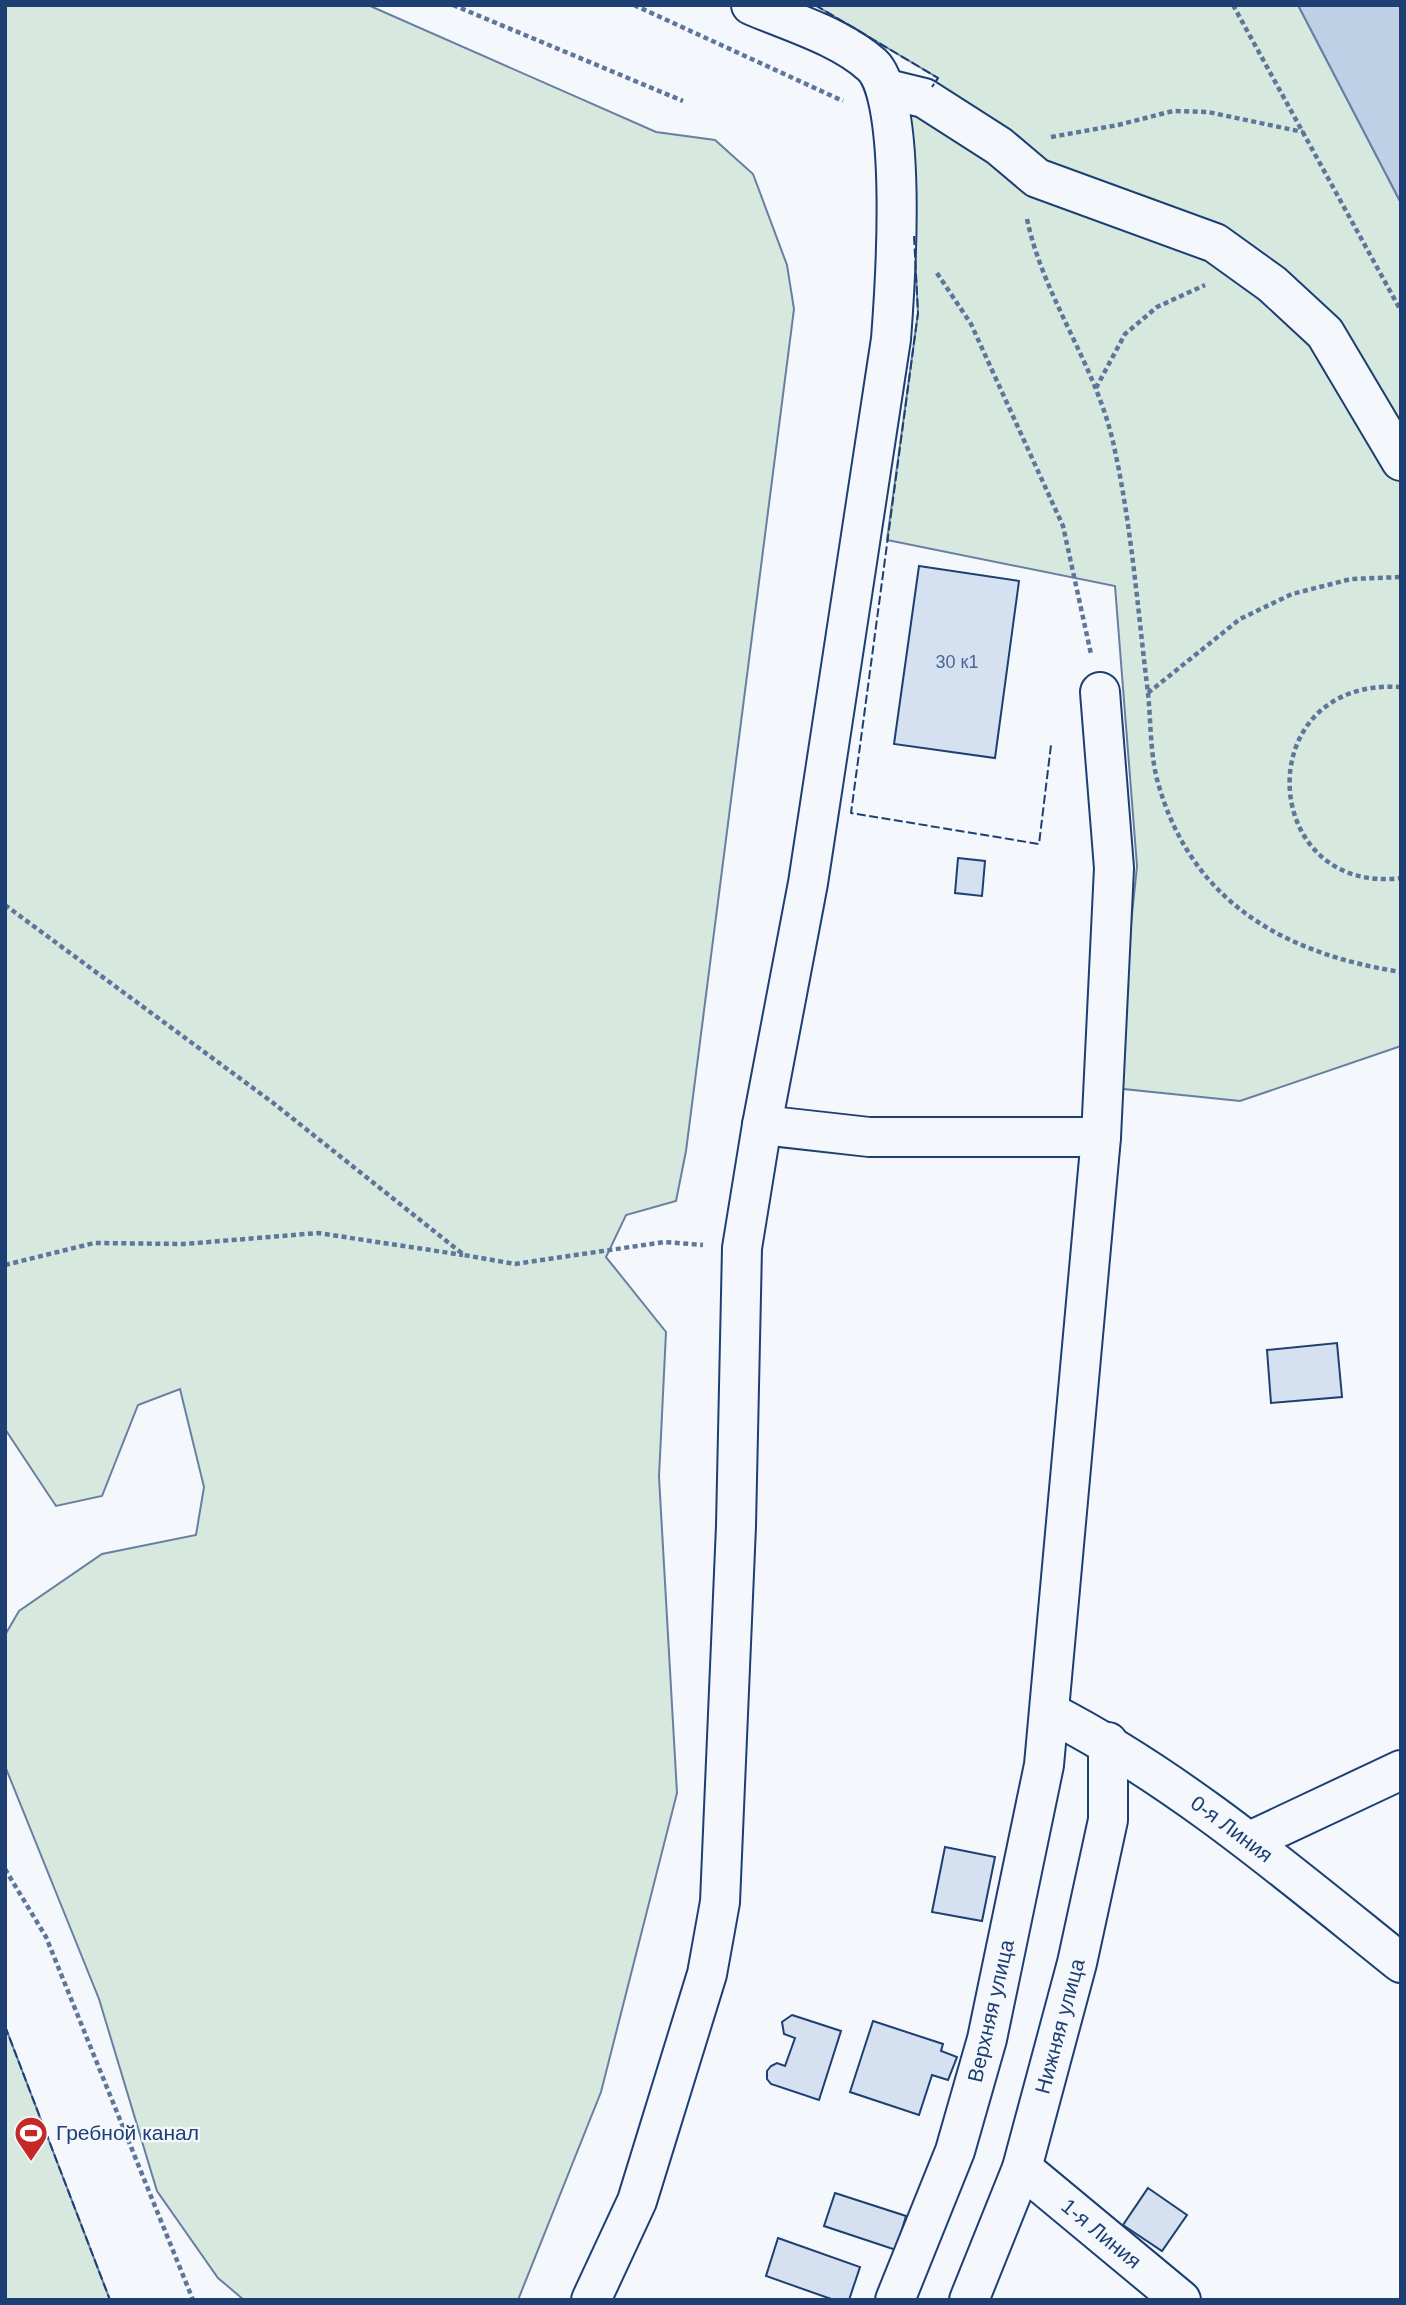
<svg xmlns="http://www.w3.org/2000/svg" width="1406" height="2305" font-family="Arial,sans-serif">
  <rect width="100%" height="100%" fill="#f4f7fb"/>
  <!-- green -->
  <path fill="#d7e8df" stroke="#687fa3" stroke-width="2" d="M5,5H368L656,132L715,140L753,174L787,265L794,309L686,1151L676,1201L626,1215L606,1257L666,1332L659,1477L677,1793L601,2092L518,2300H244L218,2278L157,2191L99,1999L5,1766V1635L19,1611L102,1554L196,1535L204,1487L180,1389L138,1405L102,1496L56,1506L5,1429Z
    M815,5H1298L1401,203V1046L1240,1101L1114,1088L1137,866L1115,586L887,540L918,313L908,118L938,78Z
    M5,2026L110,2300H5Z"/>
  <!-- water -->
  <path fill="#bed0e5" stroke="#687fa3" stroke-width="2" d="M1298,5H1401V203Z"/>
  <!-- building -->
  <path fill="#d5e0f0" stroke="#1d3f73" stroke-width="2" d="M919,566L1019,581L995,758L894,744Z
    M958,858L985,861L982,896L955,893Z
    M1337,1343L1342,1397L1271,1403L1267,1350Z
    M945,1847L995,1857L982,1921L932,1912Z
    M792,2015L841,2031L819,2100L771,2084L767,2079V2071L771,2066L777,2063L785,2066L795,2038L784,2034L782,2022Z
    M873,2021L943,2044L941,2051L957,2057L948,2080L932,2075L919,2115L850,2092Z
    M1148,2188L1187,2215L1162,2251L1123,2225Z
    M835,2193L906,2216L896,2250L824,2226Z
    M778,2238L860,2267L849,2300H834L766,2276Z"/>
  <g fill="none" stroke-linecap="round" stroke-linejoin="round">
    <defs>
      <g id="minor">
        <path d="M887,89L924,98L999,146L1037,178L1215,243L1272,284L1325,333L1401,461"/>
        <path d="M1100,692L1114,868L1101,1137"/>
        <path d="M762,1125L869,1137H1101L1044,1765L987,2039L955,2151L895,2300"/>
        <path id="s1" d="M1051,1713C1179,1779 1289,1873 1401,1963"/>
        <path d="M1250,1841L1401,1770"/>
        <path id="s2" d="M1022,2168L1181,2300"/>
        <path d="M591,2300L637,2201L707,1974L720,1902L736,1526L742,1248L762,1125L808,883L891,339C895,287 908,98 872,65C840,36 790,22 751,5"/>
        <path id="s3" d="M969,2300L1022,2168L1077,1963L1108,1820V1742"/>
      </g>
    </defs>
    <!-- minor casing -->
    <use href="#minor" stroke="#1d3f73" stroke-width="42"/>
    <!-- path -->
    <path stroke="#5e769c" stroke-width="4.5" stroke-dasharray="5 3.5" stroke-linecap="butt" d="M453,5L683,101
      M634,5L843,101
      M1233,5L1401,311
      M1051,137L1118,125L1173,111L1208,112L1303,132
      M1027,219C1044,300 1099,369 1115,451C1132,530 1138,613 1148,693C1151,722 1150,755 1158,783C1192,903 1285,954 1401,972
      M937,273L971,324L1063,526L1091,654
      M1096,388L1125,334L1157,307L1205,285
      M1401,687C1247,677 1258,896 1401,878
      M1148,693L1240,619L1292,594L1351,579L1401,577
      M5,905L272,1102L464,1255L515,1264L664,1242L703,1245
      M5,1265L94,1243L184,1244L318,1233L463,1255
      M5,1869L46,1937L193,2300"/>
    <!-- minor -->
    <use href="#minor" stroke="#f4f7fb" stroke-width="38"/>
    <!-- fence -->
    <path stroke="#1d3f73" stroke-width="2" stroke-dasharray="9 3.5" stroke-linecap="butt" d="M815,5L938,78L932,87
      M914,236L918,313L851,813L1039,844L1051,745
      M5,2026L110,2300"/>
  </g>
  <!-- icons -->
  <defs>
    <symbol id="stadium-pin" viewBox="-11 -11 22 30"><path d="M0 17L-7.5 6A9.5 9.5 0 1 1 7.5 6Z" fill="#c62828" stroke="#f4f7fb"/><path d="M0-5a6.5 5 0 1 0 0 10a6.5 5 0 1 0 0-10ZM-3.5-1.8h7v3.6h-7Z" fill="#fff"/></symbol>
  </defs>
  <g fill-rule="evenodd">
    <use href="#stadium-pin" x="12" y="2114" width="38" height="52"/>
  </g>
  <g text-anchor="middle" stroke-width="5" stroke-linejoin="round" paint-order="stroke">
    <!-- number labels -->
    <g font-size="18" fill="#4b6792">
      <text x="957" y="668">30 к1</text>
    </g>
    <!-- street labels -->
    <g font-size="21" fill="#1d3f73" stroke="#f4f7fb">
      <text dy="7" stroke="none"><textPath href="#s1" startOffset="215">0-я Линия</textPath></text>
      <text transform="translate(991 2011) rotate(-77)" y="7">Верхняя улица</text>
      <text dy="7" stroke="none"><textPath href="#s3" startOffset="289">Нижняя улица</textPath></text>
      <text dy="7" stroke="none"><textPath href="#s2" startOffset="103">1-я Линия</textPath></text>
    </g>
    <!-- poi labels -->
    <g font-size="21" fill="#1d3f73" stroke="#f4f7fb" text-anchor="start">
      <text x="56" y="2140">Гребной канал</text>
    </g>
  </g>
  <!-- border -->
  <rect width="1406" height="2305" fill="none" stroke="#1d3f73" stroke-width="14"/>
</svg>
